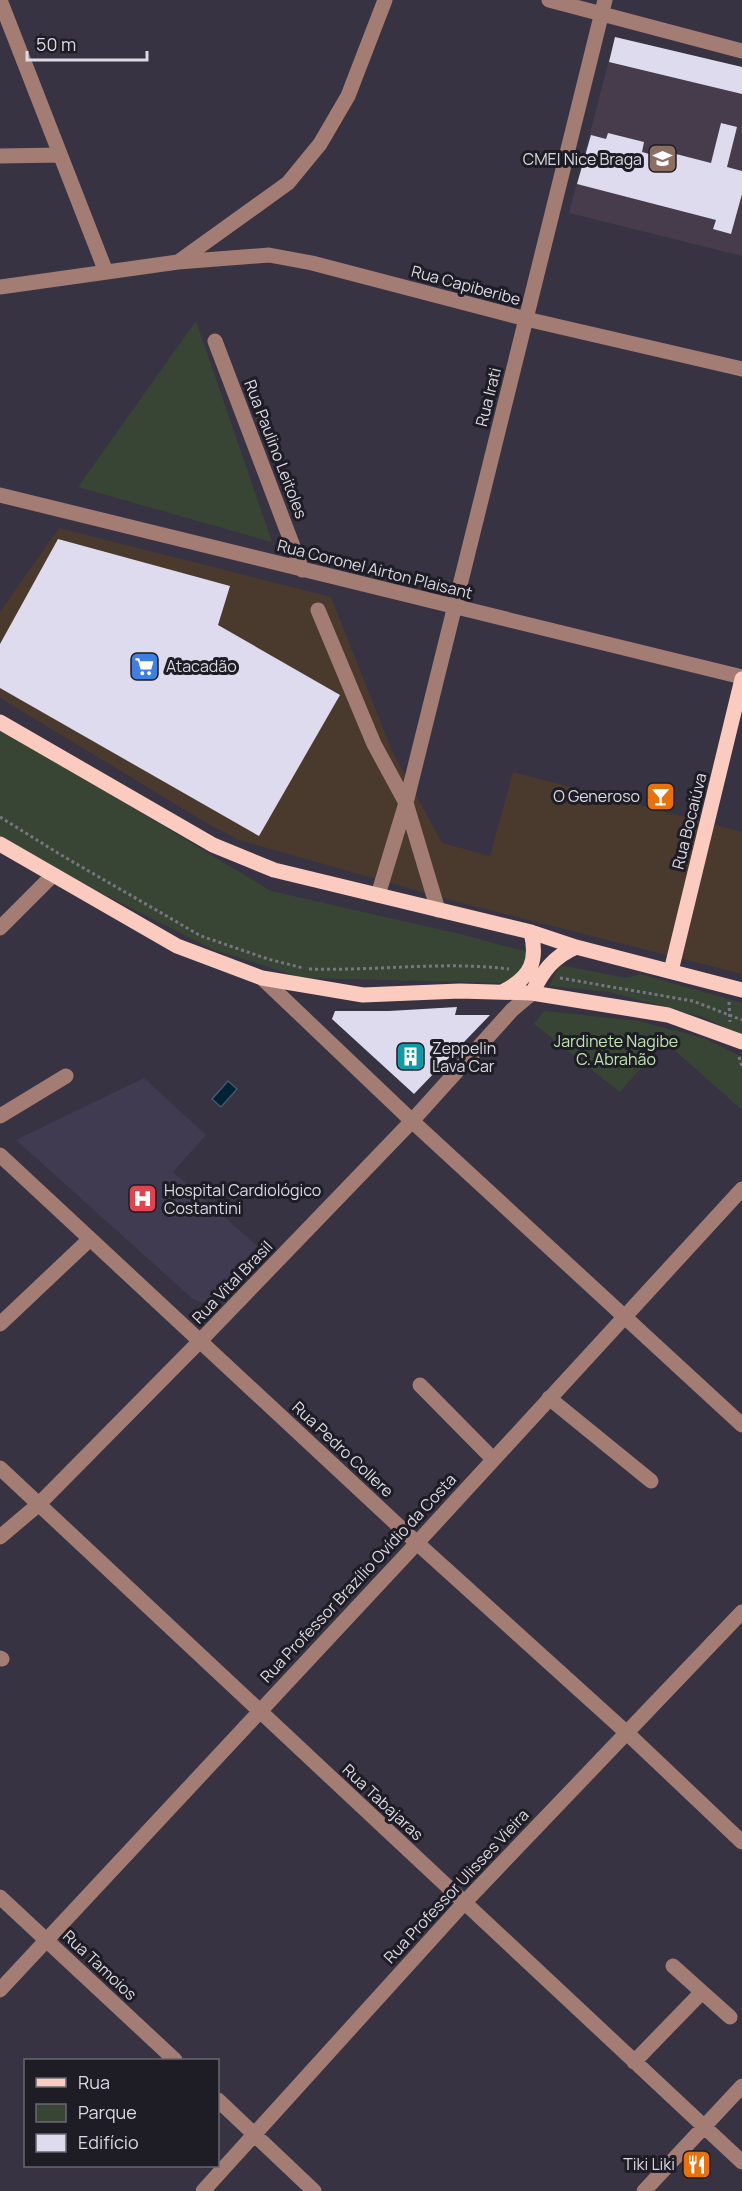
<svg xmlns="http://www.w3.org/2000/svg" width="742" height="2191" font-family="Manrope,sans-serif">
  <rect width="100%" height="100%" fill="#373343"/>
  <!-- commercial -->
  <path fill="#4a3a2e" d="M59,528L331,597L392,751L442,843L490,856L513,772L742,832V974L454,901L239,840L210,825L0,698V612Z"/>
  <!-- built -->
  <path fill="#413b51" d="M144,1078L206,1135L173,1172L257,1246L210,1300L205,1302H200L193,1299L16,1140Z"/>
  <!-- education -->
  <path fill="#463c4c" d="M615,37L742,67V256L569,213Z"/>
  <!-- green -->
  <path fill="#394534" d="M196,321L272,542L78,487Z
    M0,728L271,891L460,934L532,953L512,983L302,978L212,949L42,863L0,837Z
    M560,965L626,978L640,974L742,1003V1036L703,1017L609,992L549,986Z
    M544,1011L639,1021L706,1039L742,1057V1110L664,1041L620,1092L534,1024Z"/>
  <!-- water -->
  <path fill="#023" stroke="#425968" stroke-width="1.5" d="M228,1081L237,1089L221,1107L212,1099Z"/>
  <!-- building -->
  <path fill="#dfdbef" d="M615,37L742,67V94L609,62Z
    M721,123L737,127L727,167L742,171V194L731,234L713,229L716,220L577,184L591,135L606,139L608,133L644,142L642,152L674,161L676,154L711,163Z
    M58,539L230,586L218,625L340,695L259,836L0,688V644Z
    M457,1007L455,1015H490L414,1094L332,1019L335,1011H389Z"/>
  <g fill="none" stroke-linecap="round" stroke-linejoin="round">
    <!-- path -->
    <path stroke="#787583" stroke-width="3" stroke-dasharray="3 3" stroke-linecap="butt" d="M0,817L61,855L201,936L268,959L303,968
      M309,969C376,971 443,961 509,969
      M560,978L693,1001L742,1020
      M729,1002L730,1022
      M739,1057L742,1067"/>
    <!-- minor -->
    <path stroke="#a37c74" stroke-width="15" d="M0,0L106,272
      M549,0L742,51
      M0,156L60,155
      M178,262L269,255L312,263L526,319L742,369
      M0,287L178,262L288,183L320,144L348,96L385,0
      M215,341L302,570
      M0,495L742,677
      M318,610L374,744L406,803L438,910
      M378,895L406,803L605,0
      M0,928L52,876
      M262,978L412,1121L742,1425
      M0,1116L66,1076
      M0,1155L417,1543L627,1733L742,1842
      M0,1324L90,1239
      M420,1385L493,1459
      M549,1398L651,1481
      M0,1468L742,2162
      M0,1537L39,1504L200,1341L412,1121L512,1010L532,993
      M0,1658L2,1659
      M0,1897L175,2060
      M673,1966L702,1992
      M0,1990L417,1543L742,1189
      M634,2062L702,1992L730,2017
      M218,2100L314,2191
      M203,2191L464,1903L742,1612
      M644,2191L742,2086"/>
    <!-- major -->
    <path stroke="#fbcbc0" stroke-width="15" d="M0,722L213,845L274,870L531,932L576,947L742,990
      M0,844L177,946L262,978L363,995L460,991L532,993L668,1015L742,1042
      M671,971L742,679
      M504,991C531,977 538,961 531,932
      M532,993C543,971 553,957 576,947"/>
  </g>
  <!-- icons -->
  <defs>
    <symbol id="school-square" viewBox="-11 -11 22 22"><rect x="-9" y="-9" width="18" height="18" rx="4" fill="#8d6e63" stroke="#1e1c24"/><path d="M0-5L7-2L0 1L-7-2ZM-4 1L0 2.5L4 1V4Q0 6-4 4Z" fill="#fff"/></symbol>
    <symbol id="supermarket-square" viewBox="-11 -11 22 22"><rect x="-9" y="-9" width="18" height="18" rx="4" fill="#3f7fe0" stroke="#1e1c24"/><path d="M-6-5.5h2.5l.6 2H6L4.5 2H-2.5L-4.4-4H-6ZM-1.5 3.2a1.3 1.3 0 1 0 .1 0ZM3 3.2a1.3 1.3 0 1 0 .1 0Z" fill="#fff"/></symbol>
    <symbol id="bar-square" viewBox="-11 -11 22 22"><rect x="-9" y="-9" width="18" height="18" rx="4" fill="#e8710a" stroke="#1e1c24"/><path d="M-6-5H6L.8 .8V4.5H3.5V6h-7V4.5H-.8V.8Z" fill="#fff"/></symbol>
    <symbol id="building-square" viewBox="-11 -11 22 22"><rect x="-9" y="-9" width="18" height="18" rx="4" fill="#0f9aa8" stroke="#1e1c24"/><path d="M-4-6H4V6H1V3H-1V6H-4ZM-2.5-4.3h1.7v1.8h-1.7ZM.8-4.3h1.7v1.8H.8ZM-2.5-1h1.7V.8h-1.7ZM.8-1h1.7V.8H.8Z" fill="#fff"/></symbol>
    <symbol id="hospital-square" viewBox="-11 -11 22 22"><rect x="-9" y="-9" width="18" height="18" rx="4" fill="#e0444e" stroke="#1e1c24"/><path d="M-5-5h3v3.5h4V-5h3V5h-3V1.5h-4V5h-3Z" fill="#fff"/></symbol>
    <symbol id="restaurant-square" viewBox="-11 -11 22 22"><rect x="-9" y="-9" width="18" height="18" rx="4" fill="#e8710a" stroke="#1e1c24"/><path d="M-5-6h1v4h1v-4h1v4h1v-4h1v5L-1.5 .5V6h-2V.5L-5-1ZM5-6V6H3V1.5H1.5Q1.5-4 5-6Z" fill="#fff"/></symbol>
  </defs>
  <g fill-rule="evenodd">
    <use href="#school-square" x="646" y="142" width="33" height="33"/>
    <use href="#supermarket-square" x="128" y="650" width="33" height="33"/>
    <use href="#bar-square" x="644" y="780" width="33" height="33"/>
    <use href="#building-square" x="394" y="1040" width="33" height="33"/>
    <use href="#hospital-square" x="126" y="1182" width="33" height="33"/>
    <use href="#restaurant-square" x="680" y="2148" width="33" height="33"/>
  </g>
  <g text-anchor="middle" stroke-width="6" stroke-linejoin="round" paint-order="stroke">
    <!-- poi labels -->
    <g font-size="16" fill="#dbd9e3" stroke="#1e1c24" text-anchor="end">
      <text x="642" y="165">CMEI Nice Braga</text>
      <text x="166" y="672" text-anchor="start">Atacadão</text>
      <text x="640" y="802">O Generoso</text>
      <text x="432" y="1054" text-anchor="start">Zeppelin<tspan x="432" dy="18">Lava Car</tspan></text>
      <text x="164" y="1196" text-anchor="start">Hospital Cardiológico<tspan x="164" dy="18">Costantini</tspan></text>
      <text x="675" y="2170">Tiki Liki</text>
    </g>
    <!-- street labels -->
    <g font-size="16" fill="#dbd9e3" stroke="#1e1c24">
      <text transform="translate(466 285) rotate(15)" y="6">Rua Capiberibe</text>
      <text transform="translate(488 397) rotate(-76)" y="6">Rua Irati</text>
      <text transform="translate(276 449) rotate(69)" y="6">Rua Paulino Leitoles</text>
      <text transform="translate(375 569) rotate(14)" y="6">Rua Coronel Airton Plaisant</text>
      <text transform="translate(689 821) rotate(-76)" y="6">Rua Bocaiúva</text>
      <text transform="translate(232 1282) rotate(-46)" y="6">Rua Vital Brasil</text>
      <text transform="translate(343 1449) rotate(43)" y="6">Rua Pedro Collere</text>
      <text transform="translate(358 1578) rotate(-47)" y="6">Rua Professor Brazílio Ovídio da Costa</text>
      <text transform="translate(383 1802) rotate(43)" y="6">Rua Tabajaras</text>
      <text transform="translate(456 1886) rotate(-47)" y="6">Rua Professor Ulisses Vieira</text>
      <text transform="translate(100 1965) rotate(43)" y="6">Rua Tamoios</text>
    </g>
    <!-- park labels -->
    <g font-size="16" fill="#bfe4af" stroke="#1e1c24">
      <text x="616" y="1047">Jardinete Nagibe<tspan x="616" dy="18">C. Abrahão</tspan></text>
    </g>
  </g>
  <!-- legend -->
  <rect x="24" y="2059" width="195" height="108" fill="#1e1c24" stroke="#6a6870" stroke-width="1.5"/>
  <rect x="36" y="2078" width="30" height="9" fill="#fbcbc0" stroke="#6a6870" stroke-width="1.5"/>
  <text x="78" y="2089" font-size="18" fill="#dbd9e3">Rua</text>
  <rect x="36" y="2104" width="30" height="18" fill="#394534" stroke="#6a6870" stroke-width="1.5"/>
  <text x="78" y="2119" font-size="18" fill="#dbd9e3">Parque</text>
  <rect x="36" y="2134" width="30" height="18" fill="#dfdbef" stroke="#6a6870" stroke-width="1.5"/>
  <text x="78" y="2149" font-size="18" fill="#dbd9e3">Edifício</text>
  <!-- scale -->
  <path d="M27 51v9h120v-9" fill="none" stroke="#dbd9e3" stroke-width="3"/>
  <text x="36" y="51" font-size="18" fill="#dbd9e3" stroke="#1e1c24" stroke-width="4.5" paint-order="stroke">50 m</text>
</svg>
